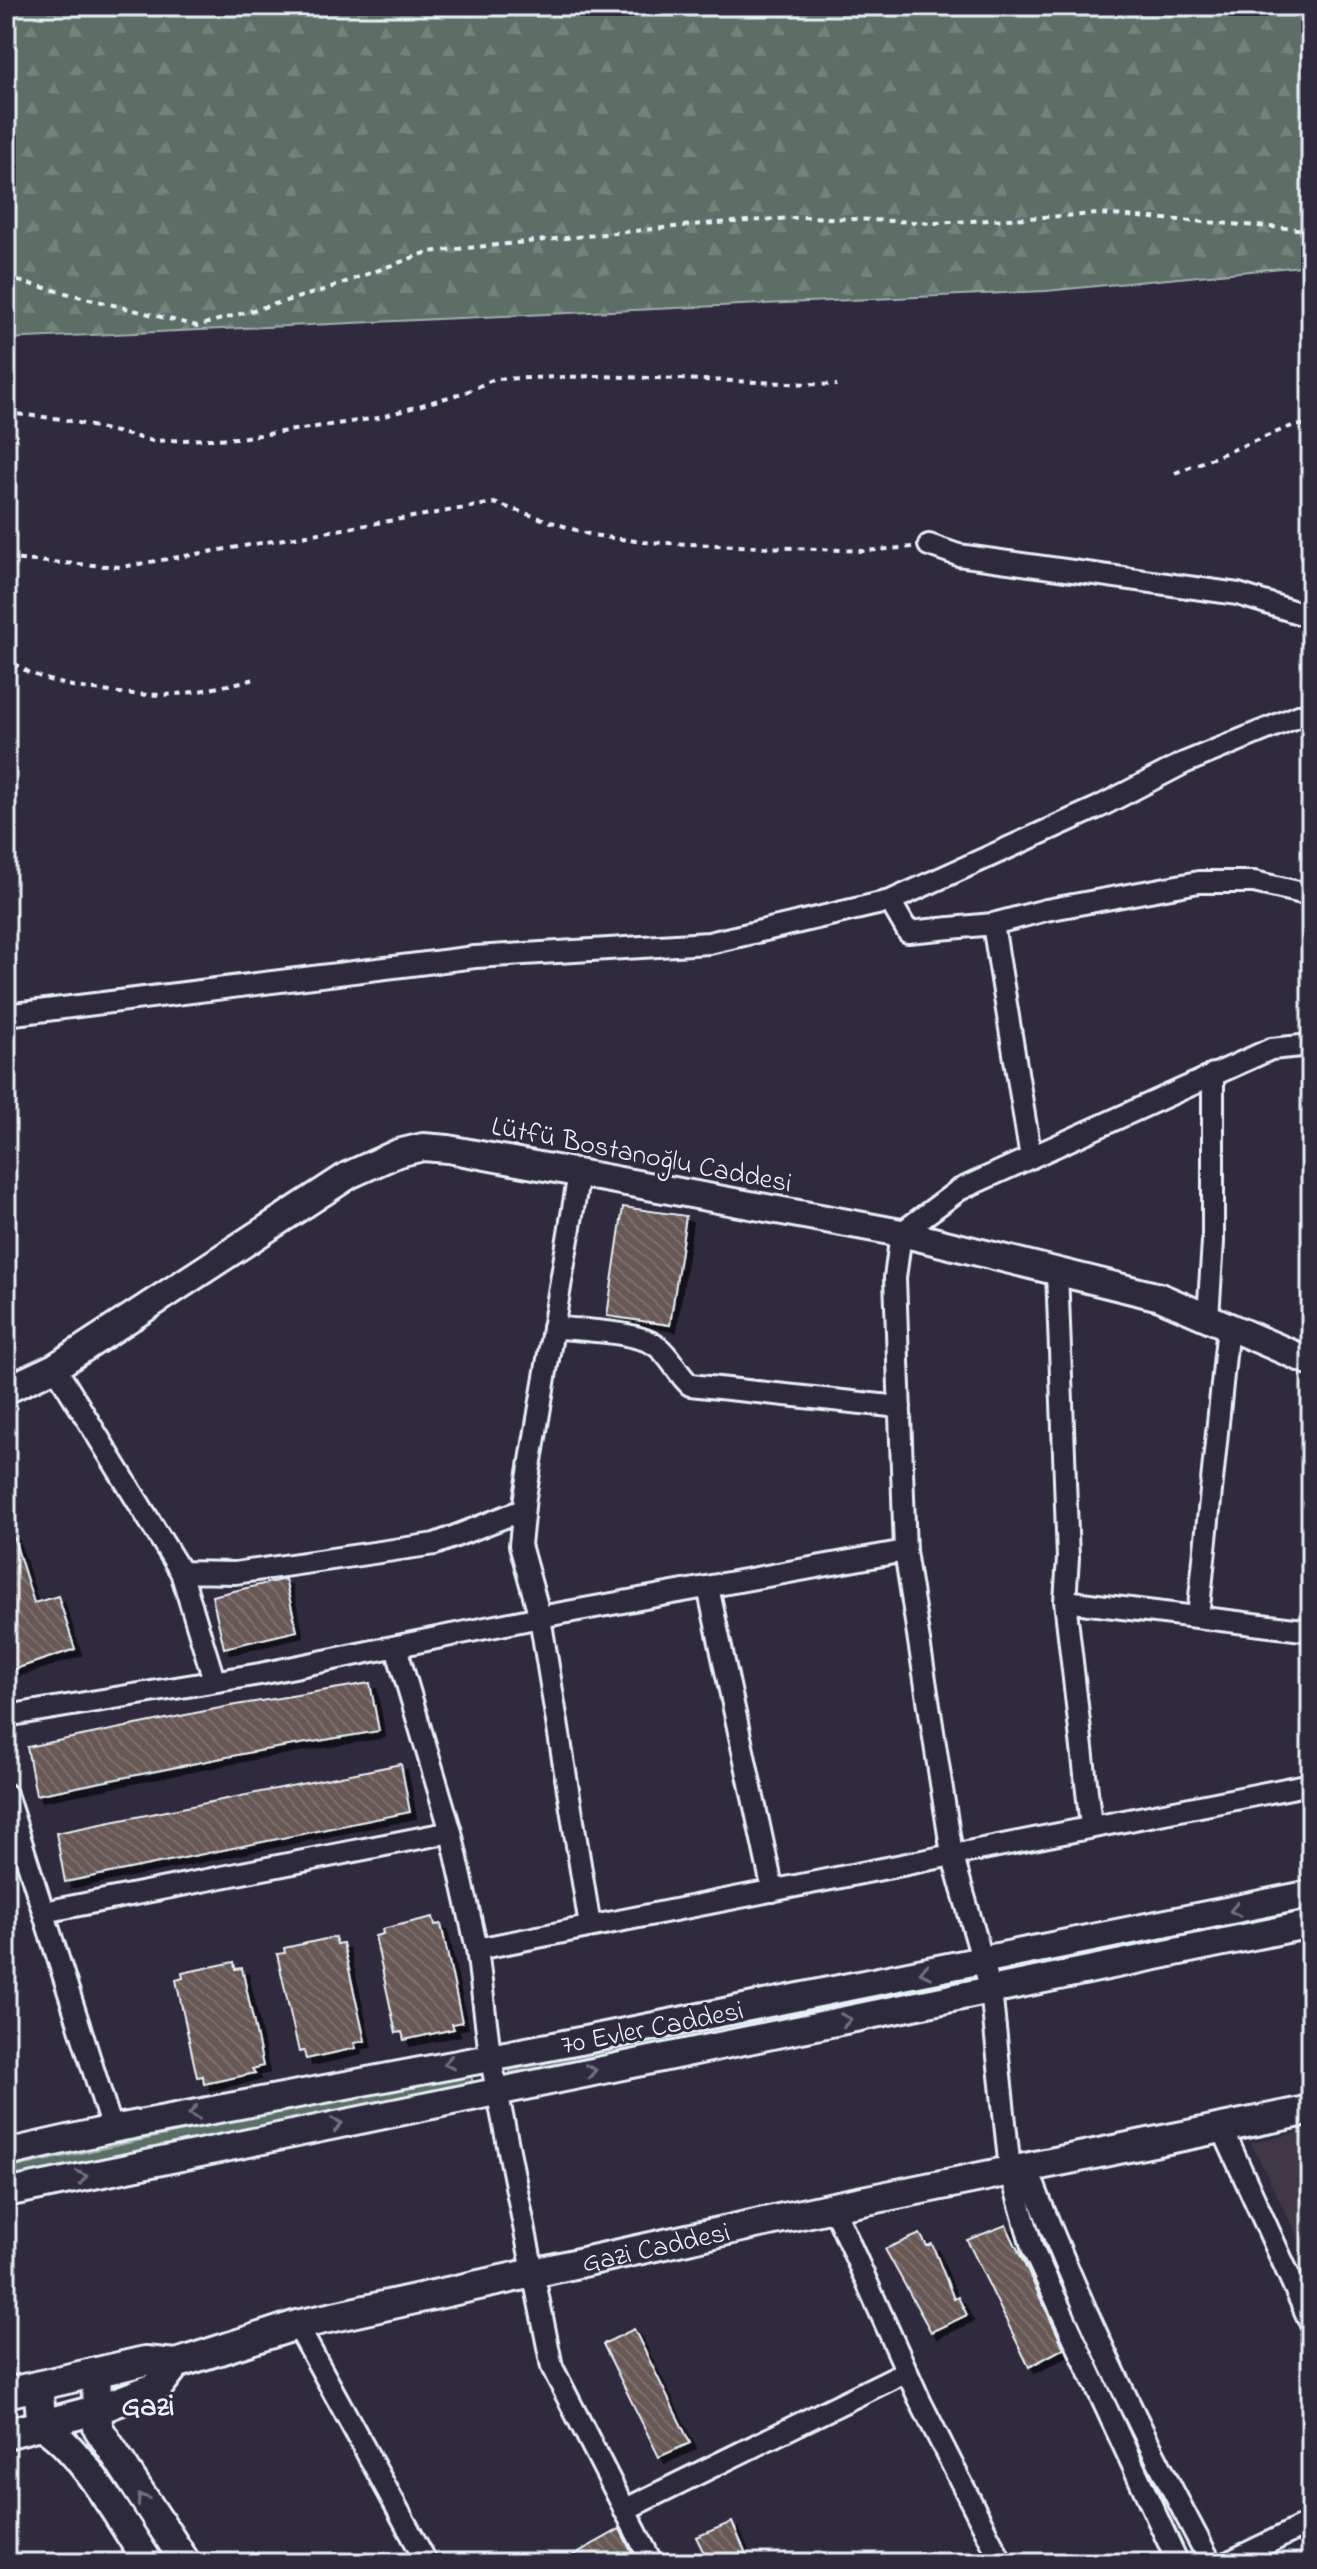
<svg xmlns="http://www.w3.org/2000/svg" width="1317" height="2569" font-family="'Indie Flower',sans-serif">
  <defs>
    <pattern id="forest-firs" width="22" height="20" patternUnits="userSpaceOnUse" patternTransform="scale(2)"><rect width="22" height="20" fill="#5c6e65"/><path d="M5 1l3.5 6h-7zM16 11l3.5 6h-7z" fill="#73837c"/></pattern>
    <pattern id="building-back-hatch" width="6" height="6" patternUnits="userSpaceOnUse" patternTransform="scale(2)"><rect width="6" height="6" fill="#675855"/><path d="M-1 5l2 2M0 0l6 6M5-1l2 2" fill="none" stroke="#7d706e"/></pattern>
    <filter id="shadow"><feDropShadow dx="6" dy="6" stdDeviation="0" flood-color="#0009"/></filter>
  </defs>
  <rect width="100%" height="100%" fill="#2f2a3d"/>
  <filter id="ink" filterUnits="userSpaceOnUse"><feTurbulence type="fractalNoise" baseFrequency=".0125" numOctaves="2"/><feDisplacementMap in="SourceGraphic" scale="16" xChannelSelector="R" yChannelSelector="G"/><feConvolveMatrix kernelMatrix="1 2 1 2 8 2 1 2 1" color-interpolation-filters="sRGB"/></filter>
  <g filter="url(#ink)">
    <!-- built -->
    <path fill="#403844" d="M1311,2130V2263L1251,2143Z"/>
    <!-- grass -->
    <path fill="#5c6e65" stroke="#a2b0ae" stroke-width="2" d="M470,2070L473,2084L6,2181V2169Z
      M86,2443H91L173,2563H163L86,2449Z"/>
    <!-- forest -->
    <path fill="url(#forest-firs)" stroke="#a2b0ae" stroke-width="2" d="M6,6H1311V265L1046,291L6,339Z
      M1311,1901V1917L997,1980L993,1965Z
      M967,1970L971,1983L511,2075L507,2062Z"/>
    <!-- building -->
    <path fill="url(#building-back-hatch)" stroke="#e8f1f8" stroke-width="2" filter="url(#shadow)" d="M623,1207L686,1216L670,1325L607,1316Z
      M6,1526H10L34,1603L58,1596L75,1649L6,1672Z
      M285,1579L297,1631L224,1648L212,1596Z
      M370,1683L379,1731L252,1752L36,1795L27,1747L230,1706Z
      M401,1764L410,1812L65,1882L56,1833Z
      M433,1917L435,1925L441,1924L462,2022L452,2024L454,2029L404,2040L402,2032L396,2033L375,1936L383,1934L382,1929Z
      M335,1937L337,1944L343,1943L365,2041L354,2043L356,2048L306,2059L304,2051L299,2052L277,1954L285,1953L284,1948Z
      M234,1962L235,1969L242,1968L263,2066L252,2069L255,2073L204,2084L203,2076L197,2077L176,1980L183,1978L182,1973Z
      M1006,2225L1064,2348L1029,2367L967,2240Z
      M920,2234L927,2246L932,2244L954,2299L958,2297L967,2315L931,2332L885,2249Z
      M634,2329L690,2443L659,2457L603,2344Z
      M732,2522L750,2563H709L696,2537Z
      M620,2529L637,2563H559Z"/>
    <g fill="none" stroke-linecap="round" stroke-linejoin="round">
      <defs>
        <path id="minor" d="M929,545L958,555L1238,594L1311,617
          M890,901L908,932L993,924L1046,910L1199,882H1254L1311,895
          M993,924L1031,1158
          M6,1015L475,957L709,943L890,901L1099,807L1184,763L1311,711
          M579,1173L525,1497L520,1545L540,1617L590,1926
          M1057,1272L1068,1558L1065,1601L1091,1826
          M1208,1317L1213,1242V1074
          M553,1327C580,1331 637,1330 658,1347C671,1357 676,1372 690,1385L900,1407
          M55,1367L181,1572L214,1680
          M181,1572L235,1573L435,1544L523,1510
          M708,1587L773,1891
          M1065,1601L1311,1631
          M1198,1617L1228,1326
          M396,1647L451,1832L477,1949L490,2055L552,2367L652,2563
          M6,1716L260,1674L540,1617L905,1551
          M6,1794L112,2129
          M44,1912L451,1832
          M477,1949L1311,1784
          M1222,2128L1311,2324
          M1027,2167C1078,2303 1142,2435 1211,2563
          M833,2207L921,2403L1002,2563
          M297,2325L427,2563
          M624,2510L907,2371
          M1178,2563L1033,2250L1010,2170L991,1990L952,1854L905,1551L895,1278L901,1233L959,1190L1271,1049L1311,1045
          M1227,2563L1311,2522"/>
        <path id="tertiary" d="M6,1390L55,1367L349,1175L398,1153L423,1147L448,1149L901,1233L1160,1297L1311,1362
          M6,2153L112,2129L580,2041L1311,1894
          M6,2193L1311,1924"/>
        <g id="secondary">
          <path d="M96,2372L98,2428L186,2563"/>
          <path d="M38,2387L42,2426C81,2447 123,2525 149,2563"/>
          <path id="s1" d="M6,2393L145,2361L176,2364L297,2325L833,2207L1311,2110"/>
          <path d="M6,2434L99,2409L159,2386L176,2364"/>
        </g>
      </defs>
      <!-- minor casing -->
      <use href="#minor" stroke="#e8f1f8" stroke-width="26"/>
      <!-- tertiary casing -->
      <use href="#tertiary" stroke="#e8f1f8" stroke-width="32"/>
      <!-- secondary casing -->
      <use href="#secondary" stroke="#e8f1f8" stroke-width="34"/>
      <!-- path -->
      <path stroke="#e8f1f8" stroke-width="4" stroke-dasharray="6 6" stroke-linecap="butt" d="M6,278L197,326L321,291L428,252L703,224L808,217L935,223L1099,214L1311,230
        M6,413L62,419L153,441L239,438L378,418L469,391L494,379L599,376L837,385
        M1175,473L1292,426L1311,424
        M6,559L121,567L494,503L591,535L643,542L863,551L912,547
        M6,654C26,688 138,698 176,694C202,692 230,684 256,679"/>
      <!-- minor -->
      <use href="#minor" stroke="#2f2a3d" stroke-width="20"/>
      <!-- tertiary -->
      <use href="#tertiary" stroke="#2f2a3d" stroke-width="26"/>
      <!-- secondary -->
      <use href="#secondary" stroke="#2f2a3d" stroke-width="28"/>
    </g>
    <!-- one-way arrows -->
    <defs><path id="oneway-chevron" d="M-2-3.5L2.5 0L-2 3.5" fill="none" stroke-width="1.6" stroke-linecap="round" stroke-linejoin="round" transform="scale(2)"/></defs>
    <g stroke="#70707e">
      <use href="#oneway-chevron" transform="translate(1235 1910) rotate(169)"/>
      <use href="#oneway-chevron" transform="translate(925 1972) rotate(169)"/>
      <use href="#oneway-chevron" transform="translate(846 2020) rotate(-11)"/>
      <use href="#oneway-chevron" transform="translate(449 2063) rotate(169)"/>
      <use href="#oneway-chevron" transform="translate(591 2071) rotate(-11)"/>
      <use href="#oneway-chevron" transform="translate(194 2113) rotate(169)"/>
      <use href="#oneway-chevron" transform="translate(337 2124) rotate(-12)"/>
      <use href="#oneway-chevron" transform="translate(82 2177) rotate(-12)"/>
      <use href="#oneway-chevron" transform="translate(142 2499) rotate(-123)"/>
    </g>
  </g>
  <g text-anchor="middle" stroke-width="6" stroke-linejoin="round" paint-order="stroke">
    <!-- street labels -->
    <g font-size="28" fill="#e8f1f8" stroke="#2f2a3d">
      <text transform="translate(642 1153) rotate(11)" y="10">Lütfü Bostanoğlu Caddesi</text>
      <text transform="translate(652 2026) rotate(-11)" y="10">70 Evler Caddesi</text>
      <text dy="10" stroke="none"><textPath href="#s1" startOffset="668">Gazi Caddesi</textPath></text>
    </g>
    <!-- neighbourhood labels -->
    <g font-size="30" font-weight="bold" fill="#e8f1f8" stroke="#2f2a3d">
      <text x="148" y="2415">Gazi</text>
    </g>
  </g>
  <!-- margin -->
  <rect width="1317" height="2569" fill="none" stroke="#2f2a3d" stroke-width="32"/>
  <rect x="16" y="16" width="1285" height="2537" fill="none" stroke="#e8f1f8" stroke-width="3" filter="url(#ink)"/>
</svg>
